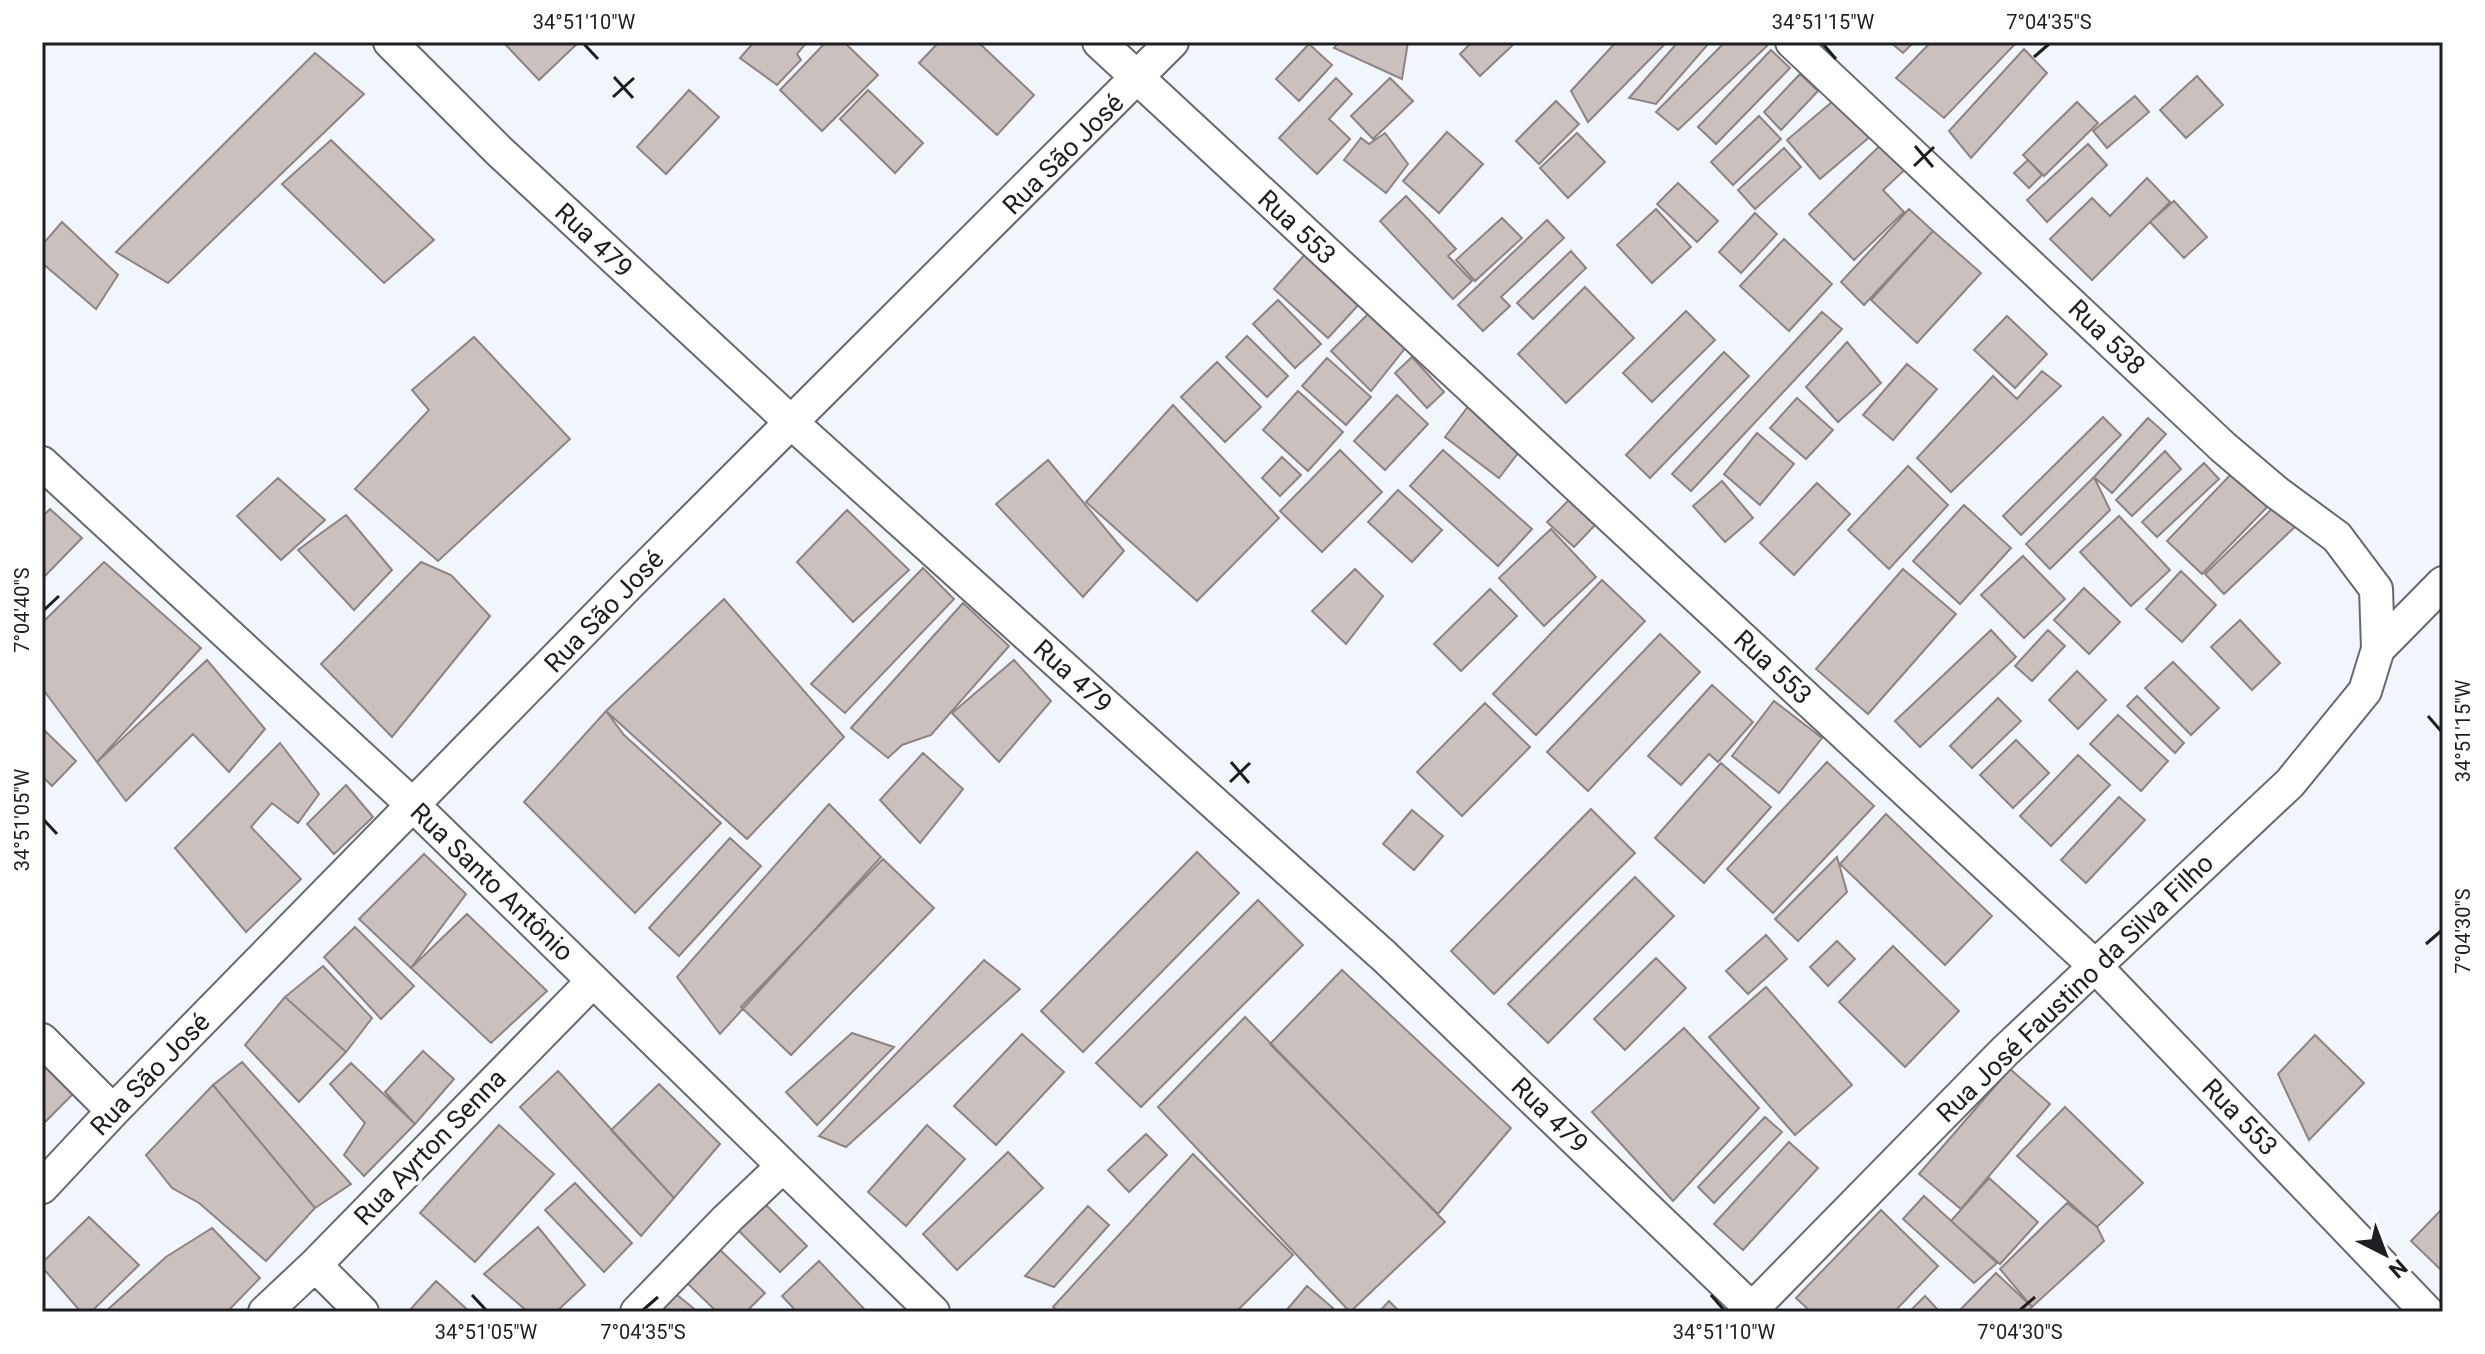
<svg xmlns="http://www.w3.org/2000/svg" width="2485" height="1354" font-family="Roboto,sans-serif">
  <rect width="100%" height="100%" fill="#f1f5fc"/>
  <!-- building -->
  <path fill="#cac1bf" stroke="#8d8482" stroke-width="2" d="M503,42H579L539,80Z
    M754,42H807L797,54L801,60L777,85L740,58Z
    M826,42H844L878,75L822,131L780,90Z
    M939,42H978L1034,95L997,135L919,63Z
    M1339,42H1408L1402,79L1334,48Z
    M1472,42H1516L1480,76L1460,54Z
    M1616,42L1666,43L1588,122L1571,91Z
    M1678,42H1710L1656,104L1629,98Z
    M1725,42H1763L1767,46L1678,130L1656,112Z
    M1890,42H1914L1903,53Z
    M1931,42H2017L1944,118L1896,78Z
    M1309,44L1332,65L1299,101L1276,79Z
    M2024,49L2047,73L1971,158L1949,131Z
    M1771,50L1790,68L1716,144L1698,127Z
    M315,53L364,94L168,283L116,252Z
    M1800,74L1818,91L1781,130L1764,112Z
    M2197,76L2223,105L2186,138L2160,110Z
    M1336,78L1352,94L1329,119L1350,139L1317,174L1279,138Z
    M1390,78L1413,101L1373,139L1351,116Z
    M689,90L719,117L666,174L637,147Z
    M868,90L923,143L895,173L840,119Z
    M1839,96L1872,135L1820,179L1787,140Z
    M2135,96L2149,112L2107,148L2093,131Z
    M1556,101L1579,124L1539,164L1516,141Z
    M2077,102L2098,123L2044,176L2023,155Z
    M1759,116L1781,139L1733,185L1711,162Z
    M1447,132L1483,164L1439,213L1403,181Z
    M1385,133L1408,164L1386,193L1344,160L1361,138L1369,144Z
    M1577,133L1605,162L1568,198L1540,168Z
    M1888,138L1912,163L1883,190L1904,212L1854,260L1809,214Z
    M331,140L434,240L384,283L282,184Z
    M2088,144L2107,165L2047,222L2027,200Z
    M1784,148L1801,167L1755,209L1738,190Z
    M2028,160L2042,175L2029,188L2014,173Z
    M2147,178L2170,202L2092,280L2050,239L2092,198L2110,216Z
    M1678,183L1718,221L1697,242L1657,204Z
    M1406,196L1456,249L1448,256L1472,281L1453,299L1380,221Z
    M2174,201L2207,237L2184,258L2150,222Z
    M1656,209L1691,247L1652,283L1617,245Z
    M1909,209L1933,231L1864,305L1841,282Z
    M1755,213L1777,234L1741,273L1719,252Z
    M1502,218L1522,238L1475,281L1456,260Z
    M1547,220L1564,238L1501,297L1510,306L1483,331L1458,305Z
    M62,222L118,275L96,309L42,263V245Z
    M1933,231L1981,273L1917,343L1871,300Z
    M1784,239L1832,284L1789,331L1740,286Z
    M1571,251L1586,268L1533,319L1517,303Z
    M1307,252L1362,301L1328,338L1274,289Z
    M1585,287L1634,338L1566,403L1518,354Z
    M1278,300L1321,344L1295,368L1253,324Z
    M1686,311L1715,340L1652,402L1623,373Z
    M1370,312L1406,347L1371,391L1331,351Z
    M1822,312L1842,329L1691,491L1672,474Z
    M2007,316L2047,354L2015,388L1974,350Z
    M1247,336L1288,376L1267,397L1226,357Z
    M474,337L570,439L438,561L355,489L429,410L412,390Z
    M1847,342L1881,383L1838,422L1806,387Z
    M1724,352L1749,376L1650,478L1626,455Z
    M1412,357L1444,392L1427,408L1395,373Z
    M1327,358L1371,397L1346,425L1302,386Z
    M1217,362L1261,407L1225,442L1181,397Z
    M1907,364L1937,389L1893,440L1863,415Z
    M2042,371L2061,386L1951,492L1917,458L1993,376L2017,399Z
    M1298,391L1343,432L1308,471L1263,430Z
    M1397,395L1428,424L1385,470L1354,441Z
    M1797,398L1833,430L1806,459L1770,428Z
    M1470,404L1525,444L1499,478L1445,437Z
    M1173,405L1279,518L1197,601L1086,502Z
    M2103,417L2121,435L2021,535L2003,516Z
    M2148,418L2166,434L2112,493L2094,477Z
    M1757,433L1794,464L1760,505L1724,474Z
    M1340,450L1382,492L1322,552L1280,511Z
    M1443,450L1532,529L1498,566L1410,486Z
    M2165,451L2181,469L2132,516L2116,500Z
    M1282,457L1301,475L1280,496L1262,478Z
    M1048,460L1124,551L1083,597L996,504Z
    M2204,463L2219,479L2157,537L2142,522Z
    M1908,466L1948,505L1889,569L1848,530Z
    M2238,467L2273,501L2202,574L2167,541Z
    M2094,477L2110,510L2050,569L2026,544Z
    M278,478L325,520L281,560L237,516Z
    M1722,481L1753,518L1725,542L1693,506Z
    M1817,483L1850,514L1794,575L1760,543Z
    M1398,490L1442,530L1412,562L1368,522Z
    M1573,496L1599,521L1574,547L1547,522Z
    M2277,504L2298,524L2224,594L2205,574Z
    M1964,505L2011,548L1960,604L1913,561Z
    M50,509L82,538L42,579V517Z
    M847,510L909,570L853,622L797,562Z
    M346,515L392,570L354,610L298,550Z
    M2119,516L2170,570L2131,606L2080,552Z
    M1551,529L1596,577L1544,626L1499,578Z
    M2023,556L2065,599L2024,638L1981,595Z
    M104,562L201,648L97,762L42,688V623Z
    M421,562L451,575L490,616L392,737L321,664Z
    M923,568L954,599L845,713L811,684Z
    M1355,569L1383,596L1346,644L1312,611Z
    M1903,569L1956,614L1868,714L1816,669Z
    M2181,571L2216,605L2182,642L2146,609Z
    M1602,580L1645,621L1536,735L1493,694Z
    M2084,588L2120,622L2089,654L2054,620Z
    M1490,589L1517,616L1461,671L1434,644Z
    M724,599L844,737L747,839L606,711Z
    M963,603L1009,646L931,735L902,745L888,758L851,728Z
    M2240,620L2280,663L2252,690L2211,647Z
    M1991,630L2016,657L1920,747L1895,721Z
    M2048,630L2065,646L2032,681L2015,666Z
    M1660,634L1700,672L1588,791L1547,752Z
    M207,660L265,729L229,772L193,734L126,801L97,762Z
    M1014,660L1051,701L999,762L952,713Z
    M2173,662L2219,708L2191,735L2145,688Z
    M2077,671L2106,700L2078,729L2049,700Z
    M1712,685L1753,722L1718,762L1709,754L1681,785L1648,756Z
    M2137,696L2184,743L2175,753L2127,706Z
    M1998,698L2021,721L1972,768L1950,746Z
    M1774,701L1822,738L1779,793L1732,756Z
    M1485,703L1530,747L1462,816L1417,772Z
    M606,711L624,735L721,823L635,913L524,802Z
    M2118,715L2168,761L2141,791L2090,744Z
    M42,728L76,761L52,786L42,776Z
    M2016,740L2049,773L2013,808L1980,775Z
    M280,743L319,794L298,823L272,803L251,827L301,879L246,932L175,848Z
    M923,753L963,789L920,843L880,800Z
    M2078,755L2110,785L2051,846L2020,816Z
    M1827,762L1874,806L1773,913L1727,869Z
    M1721,763L1771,807L1704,883L1655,838Z
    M346,785L373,817L334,854L307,824Z
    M2119,797L2145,820L2086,883L2061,860Z
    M829,804L881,857L720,1034L677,977Z
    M1591,809L1635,853L1494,994L1451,951Z
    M1412,810L1443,836L1414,870L1383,844Z
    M1886,814L1992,916L1945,965L1840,864Z
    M730,838L761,866L679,956L649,928Z
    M1197,852L1239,893L1083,1052L1041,1011Z
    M424,854L466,894L411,968L359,919Z
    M1837,857L1847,892L1798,941L1775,919Z
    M883,859L934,908L791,1055L741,1007Z
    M1635,877L1674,916L1548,1043L1508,1004Z
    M1258,900L1303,945L1141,1107L1096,1063Z
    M467,914L547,991L491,1043L411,968Z
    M355,927L414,986L381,1019L324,957Z
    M1766,935L1787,959L1748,994L1726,971Z
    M1837,941L1855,959L1828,986L1810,967Z
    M1893,946L1959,1011L1905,1067L1839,1002Z
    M1656,958L1686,988L1625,1050L1594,1019Z
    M984,960L1020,989L846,1147L819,1136Z
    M323,966L372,1018L346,1052L285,997Z
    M1342,970L1511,1128L1438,1214L1270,1044Z
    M1766,987L1852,1085L1795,1135L1709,1037Z
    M285,997L346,1052L299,1102L245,1045Z
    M1245,1017L1445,1222L1350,1312L1158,1107Z
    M1684,1028L1759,1108L1673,1201L1592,1112Z
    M852,1033L894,1047L817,1125L786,1092Z
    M1022,1034L1064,1072L996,1145L954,1106Z
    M2315,1035L2364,1083L2309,1140L2278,1074Z
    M423,1051L454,1079L415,1124L385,1092Z
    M42,1056L77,1090L42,1125Z
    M242,1062L351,1184L315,1208L213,1085Z
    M351,1063L415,1124L364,1176L344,1155L365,1123L330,1084Z
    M2010,1069L2050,1104L1961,1209L1919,1174Z
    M558,1071L674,1198L641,1236L520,1107Z
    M659,1084L720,1144L674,1198L611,1130Z
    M213,1085L315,1208L266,1261L199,1203L172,1188L146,1155Z
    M2065,1107L2143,1183L2097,1227L2017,1156Z
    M1765,1117L1782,1132L1714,1203L1698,1187Z
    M499,1125L554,1174L475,1262L420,1213Z
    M927,1125L965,1159L906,1226L868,1192Z
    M1146,1134L1167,1155L1129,1192L1108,1170Z
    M1789,1142L1818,1168L1743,1250L1714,1224Z
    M1008,1152L1043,1188L957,1270L923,1234Z
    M1193,1154L1293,1255L1236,1312H1058L1053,1307Z
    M1989,1178L2038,1222L2000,1264L1951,1221Z
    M575,1183L632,1243L604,1272L545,1210Z
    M754,1193L807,1246L780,1272L727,1219Z
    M1924,1196L1997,1263L1974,1283L1903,1219Z
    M2067,1203L2097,1227L2104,1241L2032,1307L2000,1269Z
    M1088,1206L1109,1225L1054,1287L1025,1276Z
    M2443,1208V1265L2440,1269L2411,1241Z
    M1881,1210L1938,1266L1894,1312H1811L1796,1298Z
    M89,1217L139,1265L91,1312H81L42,1267V1263Z
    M538,1227L585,1285L556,1312H528L484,1274Z
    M212,1228L260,1278L227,1312H105L166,1257Z
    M717,1247L765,1293L746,1312H717L684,1280Z
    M819,1261L867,1312H797L782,1296Z
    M1996,1273L2032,1307L2027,1312H1958Z
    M436,1281L470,1312H408Z
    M1307,1286L1333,1308L1329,1312H1285Z
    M671,1290L698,1312H654Z
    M1925,1296L1940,1312H1909Z
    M1389,1301L1400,1312H1379Z"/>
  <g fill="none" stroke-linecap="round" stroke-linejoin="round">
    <defs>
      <path id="minor" d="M390,42L499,151L792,423L1385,957L1755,1312
        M1099,42L2095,966L2427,1312
        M42,463L414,806L933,1312
        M2378,649L2443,583
        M42,1040L113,1111
        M42,1187L113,1111L629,584L1172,42
        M315,1265L362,1312
        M265,1312L315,1265L593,981
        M637,1312L727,1219L783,1166
        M1749,1312L2005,1051L2290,783L2365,691L2378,649L2376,589L2337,537L2276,492L2223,447L1792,42"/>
    </defs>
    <!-- minor casing -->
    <use href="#minor" stroke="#65696f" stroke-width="36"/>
    <!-- minor -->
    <use href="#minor" stroke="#fff" stroke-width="32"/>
  </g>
  <!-- ticks -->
  <path fill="none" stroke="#1d1e21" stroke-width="3" d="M584,44L598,59M1823,44L1836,59M2034,57L2049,44M614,77L633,98M613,97L634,78M1915,146L1933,167M1914,166L1934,147M44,610L59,596M2428,716L2441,731M1231,762L1249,783M1230,782L1250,763M44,820L57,834M2426,944L2441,931M472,1295L486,1310M1711,1295L1724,1310M643,1310L658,1297M2020,1310L2035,1297"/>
  <g text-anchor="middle" stroke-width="7" stroke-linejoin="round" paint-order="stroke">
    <!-- street labels -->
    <g font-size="26" fill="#1d1e21" stroke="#fff">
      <text transform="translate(1063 154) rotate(-45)" y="9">Rua São José</text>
      <text transform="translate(1297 227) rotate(43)" y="9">Rua 553</text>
      <text transform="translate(594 240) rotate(43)" y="9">Rua 479</text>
      <text transform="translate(2107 337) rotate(44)" y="9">Rua 538</text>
      <text transform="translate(604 611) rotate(-46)" y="9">Rua São José</text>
      <text transform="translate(1773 667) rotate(43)" y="9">Rua 553</text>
      <text transform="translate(1073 676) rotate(42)" y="9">Rua 479</text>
      <text transform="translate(492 882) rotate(44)" y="9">Rua Santo Antônio</text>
      <text transform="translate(2075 988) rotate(-44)" y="9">Rua José Faustino da Silva Filho</text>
      <text transform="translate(150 1074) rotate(-46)" y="9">Rua São José</text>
      <text transform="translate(1550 1115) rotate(44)" y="9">Rua 479</text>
      <text transform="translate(2240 1117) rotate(46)" y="9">Rua 553</text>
      <text transform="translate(430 1147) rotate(-46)" y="9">Rua Ayrton Senna</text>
    </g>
  </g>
  <!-- border -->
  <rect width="2485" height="1354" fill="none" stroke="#ffffff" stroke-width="88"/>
  <!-- north arrow -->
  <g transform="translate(2385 1254) rotate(138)" stroke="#ffffff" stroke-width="6" paint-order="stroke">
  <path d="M0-6L14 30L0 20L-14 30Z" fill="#1d1e21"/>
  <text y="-12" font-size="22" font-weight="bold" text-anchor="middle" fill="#1d1e21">N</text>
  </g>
  <rect x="44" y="44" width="2397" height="1266" fill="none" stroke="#1d1e21" stroke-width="3"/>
  <g font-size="20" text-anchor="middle" fill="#1d1e21">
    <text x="584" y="29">34°51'10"W</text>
    <text x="1823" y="29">34°51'15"W</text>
    <text x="2049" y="29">7°04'35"S</text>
    <text transform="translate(22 610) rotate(-90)" y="7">7°04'40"S</text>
    <text transform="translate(2463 731) rotate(-90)" y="7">34°51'15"W</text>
    <text transform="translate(22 820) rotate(-90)" y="7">34°51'05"W</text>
    <text transform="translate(2463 931) rotate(-90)" y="7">7°04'30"S</text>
    <text x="486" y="1339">34°51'05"W</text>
    <text x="643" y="1339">7°04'35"S</text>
    <text x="1724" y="1339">34°51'10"W</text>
    <text x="2020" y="1339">7°04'30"S</text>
  </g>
</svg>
